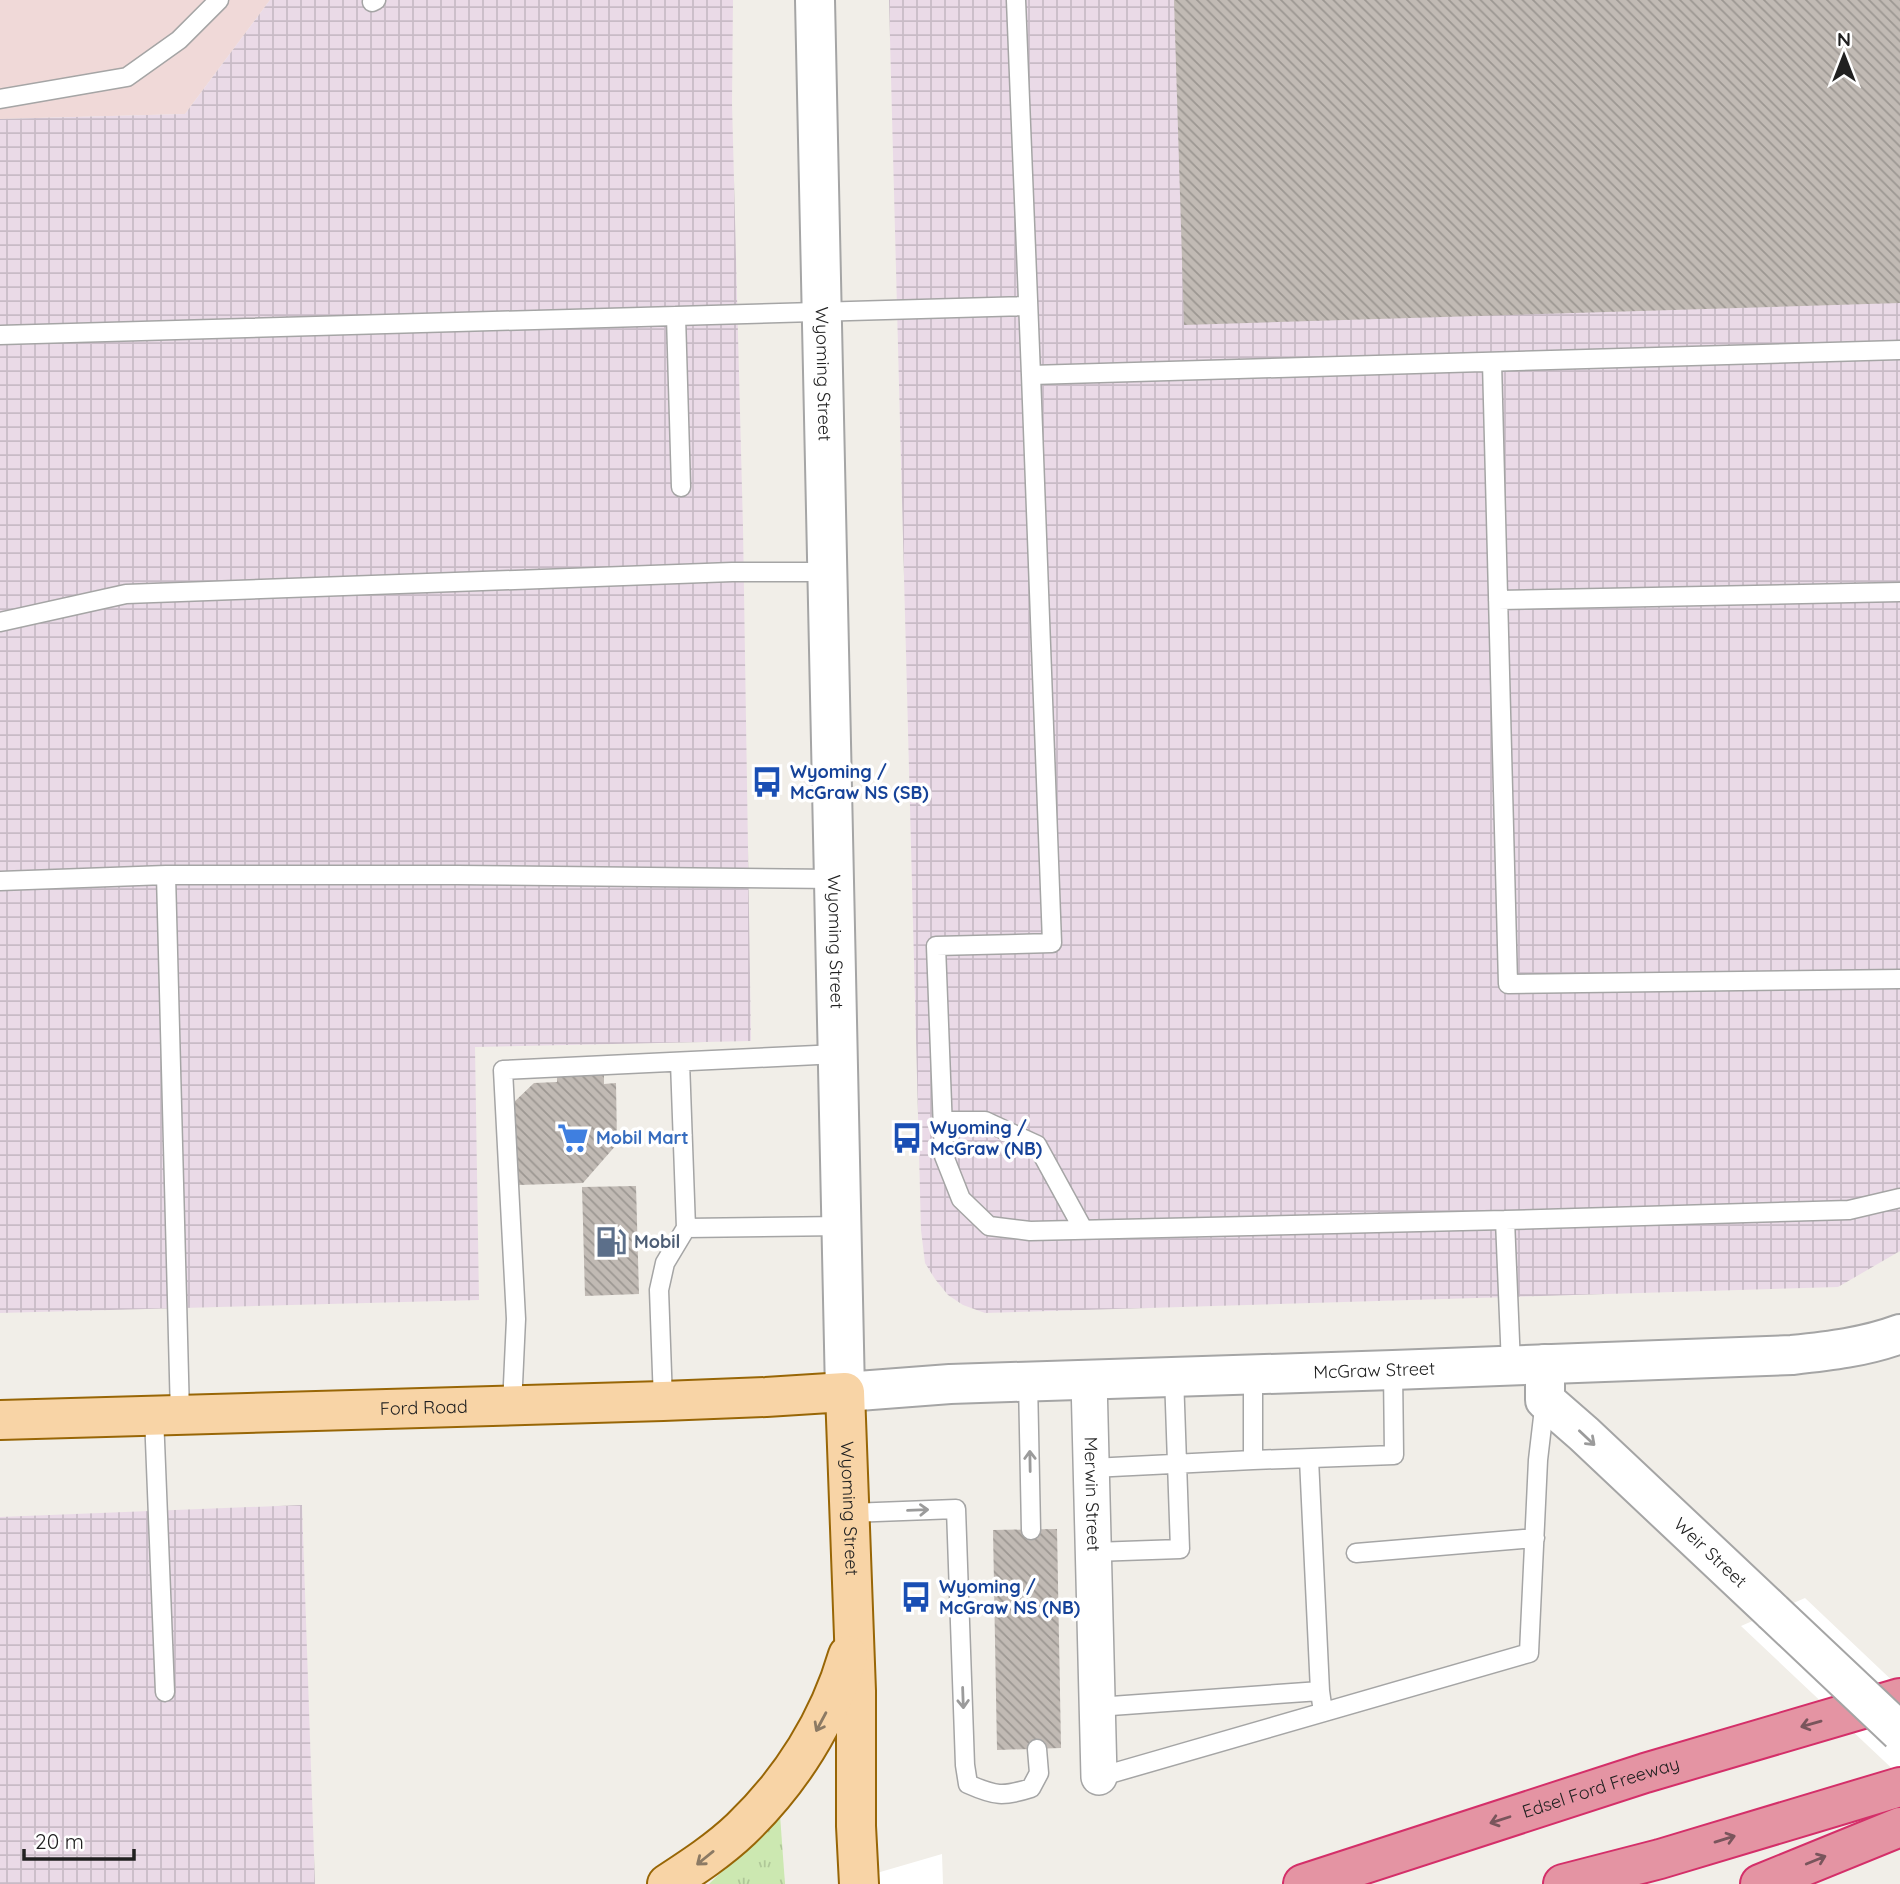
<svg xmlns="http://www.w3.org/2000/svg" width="1900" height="1884" font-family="Quicksand,sans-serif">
  <defs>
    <pattern id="industrial-grid" width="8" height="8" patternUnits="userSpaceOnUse" patternTransform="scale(1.75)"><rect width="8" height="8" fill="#eadae7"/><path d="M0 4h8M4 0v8" fill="none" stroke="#c8bbc6"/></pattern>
    <pattern id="grass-tufts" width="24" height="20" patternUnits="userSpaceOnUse" patternTransform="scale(1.75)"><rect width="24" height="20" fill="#cce8b1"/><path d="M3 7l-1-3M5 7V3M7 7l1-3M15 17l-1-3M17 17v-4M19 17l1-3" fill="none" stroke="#afc798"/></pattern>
    <pattern id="building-back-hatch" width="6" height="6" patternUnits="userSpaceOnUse" patternTransform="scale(1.75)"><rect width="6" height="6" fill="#c1bab4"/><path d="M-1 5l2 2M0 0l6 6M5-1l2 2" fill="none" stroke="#9c9792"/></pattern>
  </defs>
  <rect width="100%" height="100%" fill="#f1eee8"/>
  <!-- commercial -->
  <path fill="#f0d9d8" d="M0,0H270L185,114L0,119Z"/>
  <!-- industrial -->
  <path fill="url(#industrial-grid)" d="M270,0H733L732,103L743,528L751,1041L475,1047L479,1300L0,1313V119L185,114Z
    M889,0H1900V1251L1838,1287L985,1313L963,1305L948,1295L935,1279L925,1263L921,1230Z
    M302,1505L315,1884H0V1517Z"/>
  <!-- grass -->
  <path fill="url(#grass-tufts)" d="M780,1815L785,1884H709Z"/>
  <!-- pier -->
  <path fill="#fff" d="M1805,1598L1900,1688V1776L1741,1626Z
    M942,1854L943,1884H839Z"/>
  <!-- building -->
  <path fill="url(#building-back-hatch)" d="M1174,0H1900V303L1184,325Z
    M604,1070V1084L616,1083L617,1144L583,1183L519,1185V1179H515L512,1104L534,1083L557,1082V1071Z
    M636,1186L639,1294L585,1296L582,1187Z
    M1057,1529L1061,1748L997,1750L993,1530Z"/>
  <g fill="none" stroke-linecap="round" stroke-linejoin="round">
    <defs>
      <path id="service" d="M1016,0L1031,375L1900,350
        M372,2L376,0
        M0,99L127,77L179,40L219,0
        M676,316L681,487
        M0,335L1028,306
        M1492,362L1508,984L1900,979
        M1031,375L1052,943L936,946L944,1156L961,1199L989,1226L1030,1231L1505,1220L1511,1365
        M1498,600L1900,592
        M0,622L126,594L732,572H828
        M166,875L180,1415
        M0,881L166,875H457L834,879
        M680,1062L686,1228L842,1226
        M943,1121H985L1037,1145L1083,1229
        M1505,1220L1849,1210L1900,1198
        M1028,1381L1031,1530
        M663,1401L659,1290L665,1263L686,1228
        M512,1406L516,1319L503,1070L838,1054
        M154,1416L165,1692
        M1309,1459L1320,1691L1323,1712
        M1253,1460L1394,1455L1393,1370
        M1092,1468L1253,1460V1375
        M850,1513L956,1509L965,1765L968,1784C995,1796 1003,1797 1031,1788L1039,1773L1037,1749
        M1094,1552L1180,1549L1174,1376
        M1356,1553L1535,1538
        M1097,1707L1320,1691
        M1099,1777L1529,1653L1538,1460L1545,1400"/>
      <g id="minor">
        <path id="s1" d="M1089,1380L1099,1777"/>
      </g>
      <g id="tertiary">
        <path id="s2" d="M815,0L845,1392L950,1384L1393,1370L1792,1355C1829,1351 1865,1347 1900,1334"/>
        <path id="s3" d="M1545,1364V1400L1584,1434L1773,1612"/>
      </g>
      <g id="primary">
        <path id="s4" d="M0,1420L663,1401L766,1397L845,1392L856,1691V1826L859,1884"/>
        <path d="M667,1884C693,1867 719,1850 741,1829C791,1781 829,1721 848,1655"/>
      </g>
      <g id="motorway">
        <path id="s5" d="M1303,1884L1645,1773L1900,1698"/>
        <path d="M1563,1884L1660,1859L1900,1787"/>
        <path d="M1760,1884L1900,1827"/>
      </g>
    </defs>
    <!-- service casing -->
    <use href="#service" stroke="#a5a5a5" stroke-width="21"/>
    <!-- minor casing -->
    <use href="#minor" stroke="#a5a5a5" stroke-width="38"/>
    <!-- tertiary casing -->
    <use href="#tertiary" stroke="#a5a5a5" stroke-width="42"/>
    <!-- primary casing -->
    <use href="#primary" stroke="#986606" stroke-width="42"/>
    <!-- motorway casing -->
    <use href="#motorway" stroke="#d42f69" stroke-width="42"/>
    <!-- service -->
    <use href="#service" stroke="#fff" stroke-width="18"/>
    <!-- minor -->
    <use href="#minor" stroke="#fff" stroke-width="35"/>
    <!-- tertiary -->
    <use href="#tertiary" stroke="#fff" stroke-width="38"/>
    <!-- primary -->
    <use href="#primary" stroke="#f8d4a6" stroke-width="38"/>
    <!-- motorway -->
    <use href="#motorway" stroke="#e494a3" stroke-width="38"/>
    <defs>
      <path id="tertiary-bridge" d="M1773,1612L1900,1732"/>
    </defs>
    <!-- tertiary-bridge casing -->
    <use href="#tertiary-bridge" stroke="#a5a5a5" stroke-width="42" stroke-linecap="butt"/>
    <!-- tertiary-bridge -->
    <use href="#tertiary-bridge" stroke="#fff" stroke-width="38"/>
  </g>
  <!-- one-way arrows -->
  <defs><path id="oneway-shaft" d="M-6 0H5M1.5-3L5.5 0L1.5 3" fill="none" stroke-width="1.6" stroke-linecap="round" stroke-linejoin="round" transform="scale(1.75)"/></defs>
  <g stroke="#9b9b9b">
    <use href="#oneway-shaft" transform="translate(1587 1438) rotate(43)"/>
    <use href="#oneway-shaft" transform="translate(1030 1461) rotate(-91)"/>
    <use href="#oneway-shaft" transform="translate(918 1510) rotate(-2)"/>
    <use href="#oneway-shaft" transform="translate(963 1698) rotate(88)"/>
  </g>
  <g stroke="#8c7a64">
    <use href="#oneway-shaft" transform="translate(821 1722) rotate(118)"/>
    <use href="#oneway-shaft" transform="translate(705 1858) rotate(141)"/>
  </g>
  <g stroke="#79555c">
    <use href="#oneway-shaft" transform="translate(1811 1724) rotate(164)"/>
    <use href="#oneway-shaft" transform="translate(1500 1820) rotate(162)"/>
    <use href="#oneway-shaft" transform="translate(1725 1839) rotate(-17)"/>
    <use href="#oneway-shaft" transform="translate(1816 1860) rotate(-22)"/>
  </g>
  <!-- icons -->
  <defs>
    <symbol id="bus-bare" viewBox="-9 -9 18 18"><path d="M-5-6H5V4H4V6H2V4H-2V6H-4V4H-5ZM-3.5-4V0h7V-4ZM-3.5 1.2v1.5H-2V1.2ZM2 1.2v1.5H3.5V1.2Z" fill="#1a4fb4" stroke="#fff" stroke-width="2.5" paint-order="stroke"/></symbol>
    <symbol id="supermarket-bare" viewBox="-9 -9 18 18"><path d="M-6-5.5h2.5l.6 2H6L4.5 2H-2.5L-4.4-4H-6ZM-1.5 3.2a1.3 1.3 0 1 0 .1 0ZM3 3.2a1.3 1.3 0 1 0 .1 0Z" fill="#3f7fe0" stroke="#fff" stroke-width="2.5" paint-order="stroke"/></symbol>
    <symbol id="fuel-bare" viewBox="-9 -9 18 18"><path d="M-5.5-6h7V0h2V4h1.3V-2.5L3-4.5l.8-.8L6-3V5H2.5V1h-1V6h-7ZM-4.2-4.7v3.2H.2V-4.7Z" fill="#5c6f8a" stroke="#fff" stroke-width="2.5" paint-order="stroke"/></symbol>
  </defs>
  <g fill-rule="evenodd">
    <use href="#bus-bare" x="745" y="760" width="44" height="44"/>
    <use href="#supermarket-bare" x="551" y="1116" width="44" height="44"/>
    <use href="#bus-bare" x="885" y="1116" width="44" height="44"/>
    <use href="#fuel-bare" x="589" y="1220" width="44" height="44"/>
    <use href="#bus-bare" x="894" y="1575" width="44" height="44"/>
  </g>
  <g text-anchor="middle" stroke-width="7" stroke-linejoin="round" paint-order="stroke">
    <!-- street labels -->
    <g font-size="18" fill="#212121" stroke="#fff">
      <text dy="6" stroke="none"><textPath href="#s2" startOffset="374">Wyoming Street</textPath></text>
      <text dy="6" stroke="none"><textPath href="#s2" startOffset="942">Wyoming Street</textPath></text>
      <text dy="6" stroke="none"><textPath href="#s2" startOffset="1922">McGraw Street</textPath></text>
      <text dy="6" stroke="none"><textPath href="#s4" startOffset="424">Ford Road</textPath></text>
      <text dy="6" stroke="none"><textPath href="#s1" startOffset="114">Merwin Street</textPath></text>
      <text dy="6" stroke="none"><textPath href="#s4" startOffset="962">Wyoming Street</textPath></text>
      <text dy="6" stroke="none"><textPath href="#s3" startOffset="261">Weir Street</textPath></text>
      <text dy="6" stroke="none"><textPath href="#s5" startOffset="313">Edsel Ford Freeway</textPath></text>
    </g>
    <!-- transit labels -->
    <g font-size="18" font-weight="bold" fill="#164399" stroke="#fff" text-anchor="start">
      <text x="790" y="778">Wyoming /<tspan x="790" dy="21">McGraw NS (SB)</tspan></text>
      <text x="930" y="1134">Wyoming /<tspan x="930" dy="21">McGraw (NB)</tspan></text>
      <text x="939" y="1593">Wyoming /<tspan x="939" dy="21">McGraw NS (NB)</tspan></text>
    </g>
    <!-- shop labels -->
    <g font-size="18" font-weight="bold" fill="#366cbe" stroke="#fff" text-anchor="start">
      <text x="596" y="1144">Mobil Mart</text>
    </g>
    <!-- service labels -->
    <g font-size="18" font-weight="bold" fill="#4e5e75" stroke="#fff" text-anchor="start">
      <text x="634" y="1248">Mobil</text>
    </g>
  </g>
  <!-- north arrow -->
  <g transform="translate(1844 56)" stroke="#ffffff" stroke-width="5" paint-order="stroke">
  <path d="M0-5L12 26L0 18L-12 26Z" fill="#212121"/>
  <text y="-10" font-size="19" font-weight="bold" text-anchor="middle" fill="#212121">N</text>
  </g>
  <!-- scale -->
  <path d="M24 1849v10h110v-10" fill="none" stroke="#212121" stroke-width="3.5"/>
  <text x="35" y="1849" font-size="21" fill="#212121" stroke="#ffffff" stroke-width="5" paint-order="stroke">20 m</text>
</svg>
